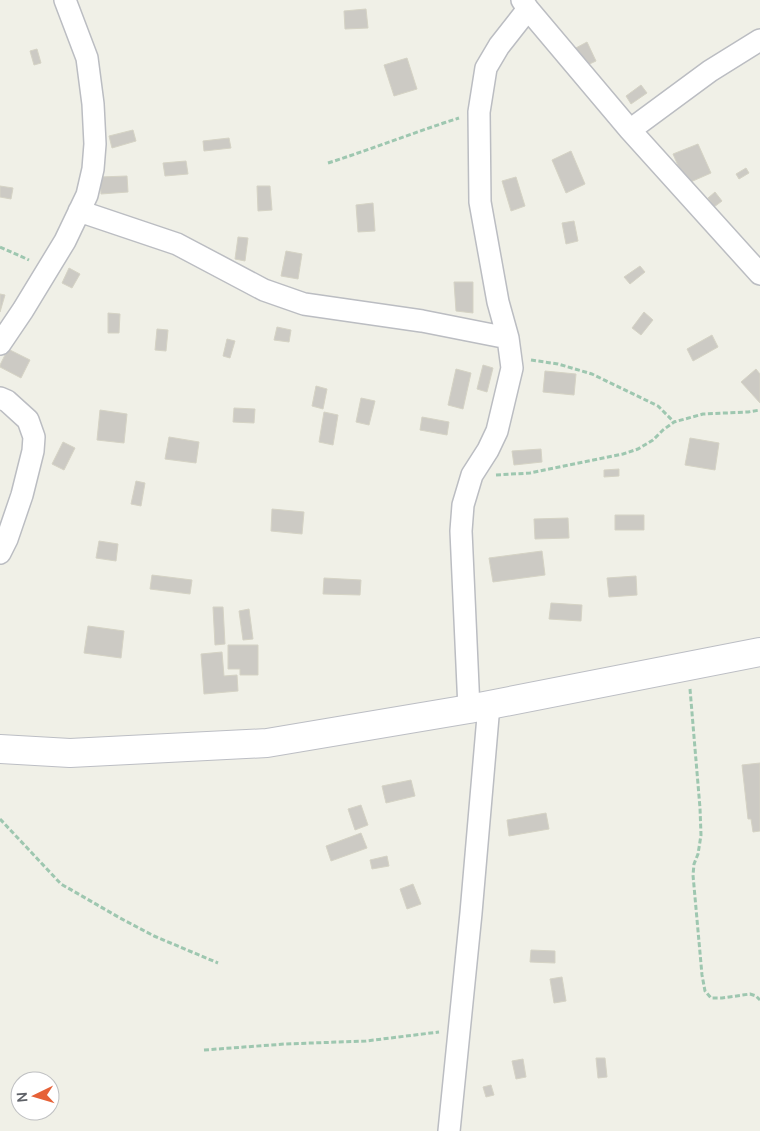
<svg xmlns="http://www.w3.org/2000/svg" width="760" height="1131" font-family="Manrope,sans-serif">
  <rect width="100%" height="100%" fill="#f0f0e7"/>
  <!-- building -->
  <path fill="#cccac4" stroke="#d5d3c5" d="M366,9L368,28L345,29L344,11Z
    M587,42L596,61L583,67L574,49Z
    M37,49L41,63L34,65L30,51Z
    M407,58L417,89L394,96L384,65Z
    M641,85L647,93L631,104L626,96Z
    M133,130L136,141L112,148L109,136Z
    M229,138L231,148L204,151L203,141Z
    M698,144L711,173L686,184L673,154Z
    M571,151L585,184L566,193L552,160Z
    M186,161L188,174L165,176L163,163Z
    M746,168L749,173L739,179L736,174Z
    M127,176L128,192L101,194L100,177Z
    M516,177L525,206L511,211L502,181Z
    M0,186L13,188L11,199L0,197Z
    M257,186H270L272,210L258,211Z
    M715,192L722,201L714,207L708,198Z
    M373,203L375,231L358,232L356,205Z
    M574,221L578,241L566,244L562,223Z
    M238,237L248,238L245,261L235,259Z
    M286,251L302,254L298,279L281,276Z
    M640,266L645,272L630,284L624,277Z
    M69,268L80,274L72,288L62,283Z
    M454,282H473V313L456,311Z
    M0,294L5,295L0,312Z
    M644,312L653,320L641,335L632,328Z
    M108,313L120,314L119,333H108Z
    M277,327L291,330L289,342L274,340Z
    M157,329L168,330L166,351L155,350Z
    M712,335L718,347L693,361L687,349Z
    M227,339L235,341L230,358L223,356Z
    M8,349L30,360L21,378L0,367V365Z
    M483,365L493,368L487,392L477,389Z
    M456,369L471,373L463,409L448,405Z
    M756,369L760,374V403L741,382Z
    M545,371L576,374L574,395L543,392Z
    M316,386L327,389L323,409L312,406Z
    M361,398L375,401L369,425L356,422Z
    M234,408L255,409L254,423L233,422Z
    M100,410L127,414L124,443L97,440Z
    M324,412L338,415L333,445L319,442Z
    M422,417L449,422L447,435L420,430Z
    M169,437L199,442L196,463L165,459Z
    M690,438L719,443L715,470L685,465Z
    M63,442L75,448L64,470L52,464Z
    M541,449L542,462L514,465L512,451Z
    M619,469V476L604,477V470Z
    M136,481L145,483L141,506L131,504Z
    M272,509L304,512L302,534L271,531Z
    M615,515H644V530H615Z
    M568,518L569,538L535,539L534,519Z
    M99,541L118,544L116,561L96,558Z
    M542,551L545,575L493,582L489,558Z
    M152,575L192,580L190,594L150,589Z
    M636,576L637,595L609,597L607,578Z
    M324,578L361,580L360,595L323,594Z
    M551,603L582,605L581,621L549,619Z
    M213,607H223L225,644L215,645Z
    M249,609L253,639L243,640L239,611Z
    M88,626L124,631L121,658L84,653Z
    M228,645H258V675H240V669H228Z
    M222,652L224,676L237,675L238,691L204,694L201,654Z
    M760,763V831L753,832L751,819H748L742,765Z
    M411,780L415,796L386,803L382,786Z
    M361,805L368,825L355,830L348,809Z
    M546,813L549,829L509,836L507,820Z
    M361,833L367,848L331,861L326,846Z
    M387,856L389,866L372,869L370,860Z
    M413,884L421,904L407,909L400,889Z
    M531,950L555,951V963L530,962Z
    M562,977L566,1001L554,1003L550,979Z
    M596,1058H605L607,1077L598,1078Z
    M523,1059L526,1077L516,1079L512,1061Z
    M491,1085L494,1095L486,1097L483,1087Z"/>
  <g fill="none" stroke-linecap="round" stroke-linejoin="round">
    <defs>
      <path id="street" d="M522,0L528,9L630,130L760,274
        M630,130L710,71L760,40
        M79,211L177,244L264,290L304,304L422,321L508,338
        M0,344L23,310L65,241L87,195L93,169L95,144L93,104L87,58L65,0
        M0,398L7,401L28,420L34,437L33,451L22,495L7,539L0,553
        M469,709L461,531L463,505L472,475L488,450L497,431L512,368L508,338L498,302L480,202L479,112L486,68L499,46L528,9
        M449,1131L471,913L489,705"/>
      <path id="secondary" d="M0,749L70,753L267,743L469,709L760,652"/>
    </defs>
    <!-- street casing -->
    <use href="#street" stroke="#bbbdc2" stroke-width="24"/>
    <!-- secondary casing -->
    <use href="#secondary" stroke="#bcbec4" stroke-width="30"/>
    <!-- path -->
    <path stroke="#9ec7b0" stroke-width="3" stroke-dasharray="5 2.5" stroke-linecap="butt" d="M328,163C372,149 415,132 459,118
      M0,247L29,260
      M531,360L558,364L592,374L658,406L674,422
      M496,475L530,473L623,454L638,449L653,440L663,430L674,422L703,414L748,412L760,410
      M690,689L700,808L701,835L698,854L694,864L693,875L702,975L705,991L711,998H722L750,994L756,996L760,1000
      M0,819L61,884L120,918L154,936L218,963
      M204,1050L285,1044L366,1041L439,1032"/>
    <!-- street -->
    <use href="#street" stroke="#fff" stroke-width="21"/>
    <!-- secondary -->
    <use href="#secondary" stroke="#fff" stroke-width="28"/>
  </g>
  <!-- north arrow -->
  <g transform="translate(35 1096) rotate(265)"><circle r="24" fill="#ffffff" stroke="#bfc0c2"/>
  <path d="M0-4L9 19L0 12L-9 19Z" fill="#e66137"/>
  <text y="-8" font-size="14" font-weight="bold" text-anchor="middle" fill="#5e6167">N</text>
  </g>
</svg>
